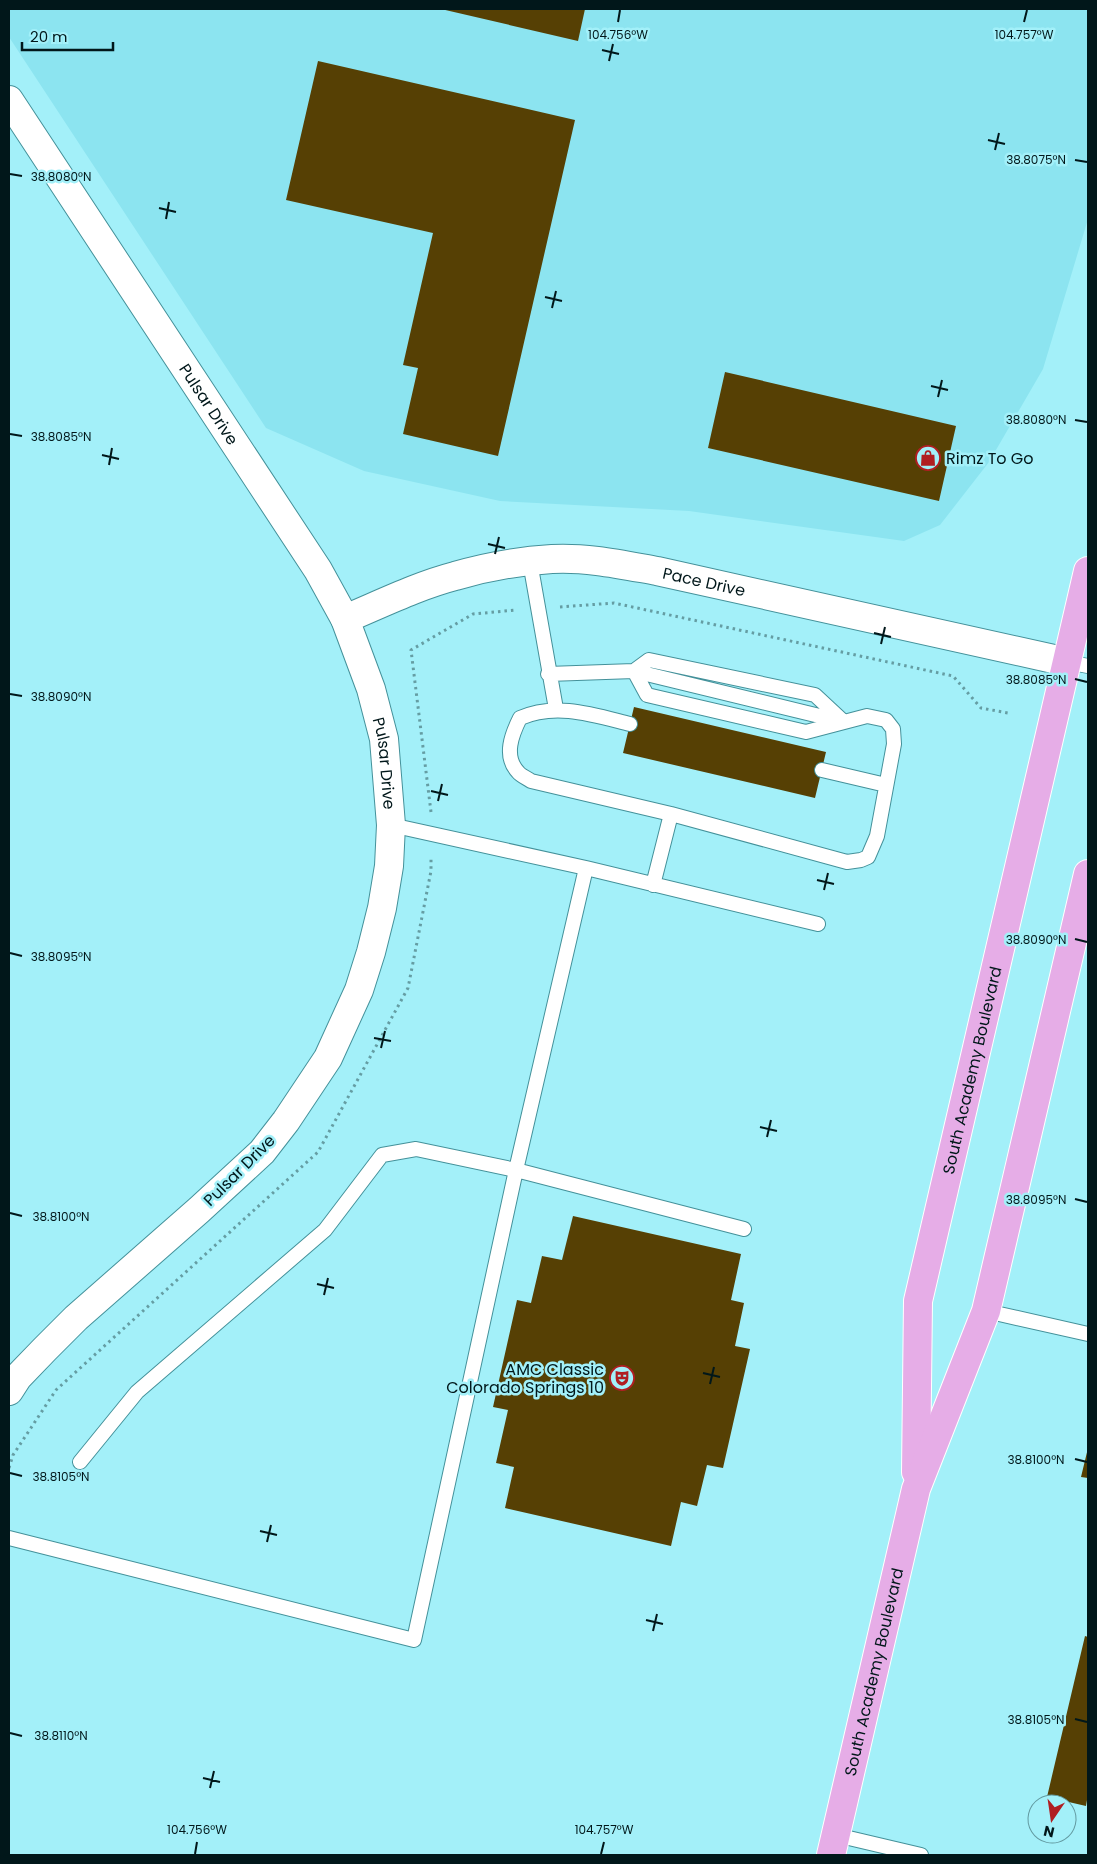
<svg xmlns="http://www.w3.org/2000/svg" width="1097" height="1864" font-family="Poppins,sans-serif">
  <rect width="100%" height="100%" fill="#a3f0f9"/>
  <!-- built -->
  <path fill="#8ce4f0" d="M9,9H1088V219L1043,369L989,462L940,525L904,541L689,511L500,501L364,471L266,428L9,37Z"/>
  <!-- building -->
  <path fill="#564004" d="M441,9H585L578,41Z
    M318,61L575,120L498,456L403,434L418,368L403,365L433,233L286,200Z
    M725,372L956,426L939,501L708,448Z
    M634,707L826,752L815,798L623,753Z
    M573,1216L741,1254L731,1300L744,1303L735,1346L750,1349L723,1468L707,1465L697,1506L681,1502L671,1546L505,1508L514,1467L496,1463L508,1410L493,1407L517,1300L531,1303L542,1256L562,1260Z
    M1088,1448V1478L1081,1477Z
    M1085,1636L1088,1637V1794L1086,1806L1047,1797Z"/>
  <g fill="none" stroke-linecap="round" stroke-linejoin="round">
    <defs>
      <path id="lane" d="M530,562L556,709
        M1067,662L1088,666
        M548,674L634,671L840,721
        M630,724C594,715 556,702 520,718C512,734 503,756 518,772C521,776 527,778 531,781L671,814L847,862L861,860L868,857L877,836L894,744L893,729L886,720L867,716L806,732L647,695L634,671L649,660L815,695L844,722
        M822,770L886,785
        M586,868L818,924
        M653,885L671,814
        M986,1311L1088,1334
        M80,1462L137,1392L325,1230L382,1155L416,1149L516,1170L744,1229
        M9,1538L414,1640L516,1170L586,868L391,825
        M836,1835L921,1855"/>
      <g id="street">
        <path id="s1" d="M9,100L318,570L345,619L371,689L384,739L391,825L389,866L382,908L371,952L359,990L328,1058L286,1121L262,1152L199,1210L76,1318L45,1349L18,1377L9,1391"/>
        <path id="s2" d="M345,619C381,604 417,586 455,576C486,567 520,561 552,559C587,557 623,565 657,571L1067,662"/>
      </g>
      <g id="highway">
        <path id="s3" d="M916,1472L918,1301L1088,571"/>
        <path id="s4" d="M831,1855L916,1489L986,1311L1088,874"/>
      </g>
    </defs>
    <!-- lane casing -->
    <use href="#lane" stroke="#44919a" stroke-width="16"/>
    <!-- street casing -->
    <use href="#street" stroke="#44919a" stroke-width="30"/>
    <!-- highway casing -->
    <use href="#highway" stroke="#fff" stroke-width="30"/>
    <!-- path -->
    <path stroke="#659da3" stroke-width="3" stroke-dasharray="2.5 4" stroke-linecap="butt" d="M560,607L614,603L953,676L981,708L1008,713
      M431,812L411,650L473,614L516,610
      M9,1468L13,1455L56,1390L318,1152L408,988L431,871V856"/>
    <!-- lane -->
    <use href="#lane" stroke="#fff" stroke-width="14"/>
    <!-- street -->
    <use href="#street" stroke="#fff" stroke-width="28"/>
    <!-- highway -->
    <use href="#highway" stroke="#e6ade7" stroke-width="28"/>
  </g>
  <!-- ticks -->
  <path fill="none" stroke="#01171a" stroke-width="2" d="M618,22L620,10M1024,22L1027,10M602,50L619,54M609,61L613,44M988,140L1005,144M995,150L999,133M1075,160L1087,162M10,174L22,176M159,208L176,212M166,219L169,202M545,297L562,301M552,308L556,291M931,386L948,390M938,397L942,380M1075,420L1087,422M10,434L22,436M102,455L119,459M109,465L112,448M488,544L505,548M495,554L499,537M874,633L891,637M881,644L885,627M1075,679L1087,682M10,694L22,696M431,791L448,795M438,801L442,784M817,880L834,884M824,890L828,873M1075,939L1087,942M10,953L22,956M374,1038L391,1041M381,1048L385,1031M760,1127L777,1131M767,1137L771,1120M1075,1199L1087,1202M10,1213L22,1216M317,1284L334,1288M324,1295L328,1278M703,1373L720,1377M710,1384L714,1367M1075,1459L1087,1462M10,1473L22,1476M260,1531L277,1535M267,1542L271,1525M646,1620L663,1624M653,1631L657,1614M1075,1719L1087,1722M10,1733L22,1736M203,1778L220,1782M210,1788L214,1771M195,1854L197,1842M601,1854L604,1842"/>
  <!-- icons -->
  <defs>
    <symbol id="shop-ring" viewBox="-11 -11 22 22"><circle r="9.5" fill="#a3f0f9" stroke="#b01e22" stroke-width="1.5"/><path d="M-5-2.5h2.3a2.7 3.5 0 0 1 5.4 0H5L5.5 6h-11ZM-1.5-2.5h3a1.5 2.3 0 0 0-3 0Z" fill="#b01e22"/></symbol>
    <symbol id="theatre-ring" viewBox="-11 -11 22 22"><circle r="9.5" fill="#a3f0f9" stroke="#b01e22" stroke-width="1.5"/><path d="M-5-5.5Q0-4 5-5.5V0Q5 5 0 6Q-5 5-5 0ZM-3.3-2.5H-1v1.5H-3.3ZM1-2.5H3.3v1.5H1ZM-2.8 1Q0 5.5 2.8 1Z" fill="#b01e22"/></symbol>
  </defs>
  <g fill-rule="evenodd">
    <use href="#shop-ring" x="914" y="444" width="28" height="28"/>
    <use href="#theatre-ring" x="608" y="1364" width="28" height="28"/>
  </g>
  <g text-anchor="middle" stroke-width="5" stroke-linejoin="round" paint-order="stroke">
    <!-- street labels -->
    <g font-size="16" fill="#01171a" stroke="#a3f0f9">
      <text dy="6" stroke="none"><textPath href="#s1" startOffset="364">Pulsar Drive</textPath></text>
      <text dy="6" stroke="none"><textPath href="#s2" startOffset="371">Pace Drive</textPath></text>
      <text dy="6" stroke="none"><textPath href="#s1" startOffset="769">Pulsar Drive</textPath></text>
      <text dy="6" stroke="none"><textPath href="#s3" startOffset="408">South Academy Boulevard</textPath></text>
      <text transform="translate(239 1170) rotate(-45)" y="6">Pulsar Drive</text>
      <text dy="6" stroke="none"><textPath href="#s4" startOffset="188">South Academy Boulevard</textPath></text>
    </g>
    <!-- poi labels -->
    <g font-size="16" fill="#01171a" stroke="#a3f0f9" text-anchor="start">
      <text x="946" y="464">Rimz To Go</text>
      <text x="604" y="1375" text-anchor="end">AMC Classic<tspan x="604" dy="18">Colorado Springs 10</tspan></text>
    </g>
  </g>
  <g font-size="12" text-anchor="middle" fill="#01171a" stroke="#a3f0f9" stroke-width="5" stroke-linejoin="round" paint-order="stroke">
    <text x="618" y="39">104.756°W</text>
    <text x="1024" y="39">104.757°W</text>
    <text x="1036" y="164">38.8075°N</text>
    <text x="61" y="181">38.8080°N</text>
    <text x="1036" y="424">38.8080°N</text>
    <text x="61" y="441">38.8085°N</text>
    <text x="1036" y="684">38.8085°N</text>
    <text x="61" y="701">38.8090°N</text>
    <text x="1036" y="944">38.8090°N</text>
    <text x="61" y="961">38.8095°N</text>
    <text x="1036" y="1204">38.8095°N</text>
    <text x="61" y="1221">38.8100°N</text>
    <text x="1036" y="1464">38.8100°N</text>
    <text x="61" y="1481">38.8105°N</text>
    <text x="1036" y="1724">38.8105°N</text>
    <text x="61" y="1740">38.8110°N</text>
    <text x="197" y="1834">104.756°W</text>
    <text x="604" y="1834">104.757°W</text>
  </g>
  <!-- border -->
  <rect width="1097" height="1864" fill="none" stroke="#01171a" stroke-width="20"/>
  <!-- north arrow -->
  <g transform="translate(1052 1819) rotate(193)"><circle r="24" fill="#a3f0f9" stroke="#6299a0"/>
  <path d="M0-4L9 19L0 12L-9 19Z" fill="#b01e22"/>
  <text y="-8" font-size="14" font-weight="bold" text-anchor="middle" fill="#01171a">N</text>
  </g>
  <!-- scale -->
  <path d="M22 42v8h91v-8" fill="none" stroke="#01171a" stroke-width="2.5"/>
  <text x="30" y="42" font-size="15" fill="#01171a" stroke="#a3f0f9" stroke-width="4" paint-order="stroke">20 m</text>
</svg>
